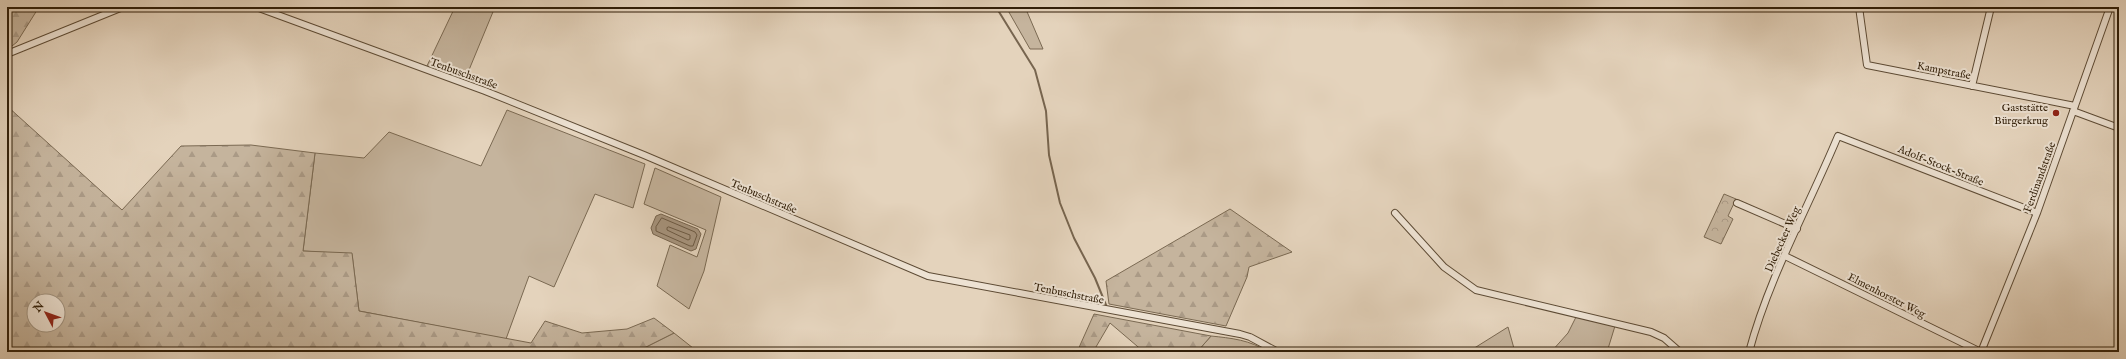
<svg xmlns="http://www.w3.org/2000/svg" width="2126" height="359" font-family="'IM FELL English',serif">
  <defs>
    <pattern id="forest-firs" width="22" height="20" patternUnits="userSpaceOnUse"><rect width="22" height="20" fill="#c5b49d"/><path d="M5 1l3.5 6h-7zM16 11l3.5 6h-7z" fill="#aa9a86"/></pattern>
    <pattern id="park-crowns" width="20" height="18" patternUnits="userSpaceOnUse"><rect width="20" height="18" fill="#c5b49d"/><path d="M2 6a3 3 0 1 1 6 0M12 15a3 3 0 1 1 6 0" fill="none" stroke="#aa9a86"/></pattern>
  </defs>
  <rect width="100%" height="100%" fill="#e4d3bc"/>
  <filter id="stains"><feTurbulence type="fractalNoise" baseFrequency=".005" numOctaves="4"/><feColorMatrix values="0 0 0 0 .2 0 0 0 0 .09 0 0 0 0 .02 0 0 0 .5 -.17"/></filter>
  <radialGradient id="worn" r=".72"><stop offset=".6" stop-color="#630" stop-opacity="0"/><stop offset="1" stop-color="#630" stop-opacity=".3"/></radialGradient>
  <!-- green -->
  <path fill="#c5b49d" stroke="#7a6952" d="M455,7H495L464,82L426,68Z
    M1006,7H1025L1043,49H1030Z
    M507,110L645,164L633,208L595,194L554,287L529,276L506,339L359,311L352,254L303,251L315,153L364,158L389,132L481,166Z
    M655,168L721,197L704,271L689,309L657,286L670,245L697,257L706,230L644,204Z
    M1576,317L1615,326L1607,352H1551L1568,333Z
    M1508,327L1515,352H1468Z
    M674,333L698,352H636Z
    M1211,336C1230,338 1252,340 1267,352H1197Z"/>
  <!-- forest -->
  <path fill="url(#forest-firs)" stroke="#7a6952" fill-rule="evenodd" d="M7,7H39L17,42L7,50Z
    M7,106L122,210L181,146L251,145L315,153L303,251L352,253L359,311L531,343L545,321L582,333L627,329L654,318L674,333L636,352H7ZM34,301H58V325H34Z
    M1230,209L1292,252L1249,267L1247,277L1226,326L1109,304L1106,281Z
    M1094,314L1211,336L1197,352H1144L1110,323L1093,352H1077Z"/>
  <!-- park -->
  <path fill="url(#park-crowns)" stroke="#7a6952" d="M1724,194L1736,199L1728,216L1733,219L1721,244L1704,237Z"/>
  <!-- water -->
  <path fill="#a7957f" stroke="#77654f" d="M661,214L698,229L701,234L696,249L691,251L653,234L651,228L656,216Z"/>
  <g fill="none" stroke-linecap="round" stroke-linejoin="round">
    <!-- shore -->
    <path stroke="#6c5a44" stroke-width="1" d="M662,218L695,232L697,235L693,246H690L656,231V227Z
      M669,227L690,235V239L688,240L667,230V228Z"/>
    <!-- stream -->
    <path stroke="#77654f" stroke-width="2" d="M996,7L1035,70L1046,111L1049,155L1060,203L1074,238L1095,278L1106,305"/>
    <defs>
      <path id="street" d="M256,7L485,91L644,155L928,276L1240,334L1250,337L1278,352
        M1859,7L1867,65L2075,106
        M7,54L123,7
        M1972,86L1991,7
        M2073,111L2119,128
        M1737,203L1797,229
        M1395,213L1444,267L1476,290L1651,332L1664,338L1680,352
        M1785,256L1981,352L2037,213L2110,7
        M1749,352C1769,277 1808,208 1838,136L2037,213"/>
    </defs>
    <!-- street casing -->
    <use href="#street" stroke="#5d4b35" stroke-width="8"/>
    <!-- street -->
    <use href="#street" stroke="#ede2d3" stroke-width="6"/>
  </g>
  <!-- markers -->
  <circle fill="#8f2418" stroke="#ede2d3" stroke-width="1.5" cx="2056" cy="113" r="4"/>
  <g text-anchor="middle" stroke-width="4" stroke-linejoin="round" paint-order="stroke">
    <!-- street labels -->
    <g font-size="11" fill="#301e08" stroke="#ede2d3">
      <text transform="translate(1944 70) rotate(11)" y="4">Kampstraße</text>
      <text transform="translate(464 73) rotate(20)" y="4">Tenbuschstraße</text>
      <text transform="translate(1941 165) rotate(22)" y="4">Adolf-Stock-Straße</text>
      <text transform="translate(2039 177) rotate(-70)" y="4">Ferdinandstraße</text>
      <text transform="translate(764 196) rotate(23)" y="4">Tenbuschstraße</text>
      <text transform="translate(1782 239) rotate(-66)" y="4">Diebecker Weg</text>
      <text transform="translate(1069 293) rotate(11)" y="4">Tenbuschstraße</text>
      <text transform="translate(1887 295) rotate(27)" y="4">Elmenhorster Weg</text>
    </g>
    <!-- poi labels -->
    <g font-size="11" fill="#301e08" stroke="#ede2d3" text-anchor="end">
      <text x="2048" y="111">Gaststätte<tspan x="2048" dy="13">Bürgerkrug</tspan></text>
    </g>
  </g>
  <!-- margin -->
  <rect width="2126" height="359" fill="none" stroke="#e4d3bc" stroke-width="24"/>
  <rect x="8" y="8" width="2110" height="343" fill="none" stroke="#301e08" stroke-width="2"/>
  <rect x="12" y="12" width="2102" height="335" fill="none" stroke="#301e08"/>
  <!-- north arrow -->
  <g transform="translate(46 313) rotate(311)"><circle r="19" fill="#ede2d3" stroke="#a19482"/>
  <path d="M0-3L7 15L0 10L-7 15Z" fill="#8f2418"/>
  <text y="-6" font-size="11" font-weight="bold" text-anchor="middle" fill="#301e08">N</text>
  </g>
  <rect width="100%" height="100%" filter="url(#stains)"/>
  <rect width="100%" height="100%" fill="url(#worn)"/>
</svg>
